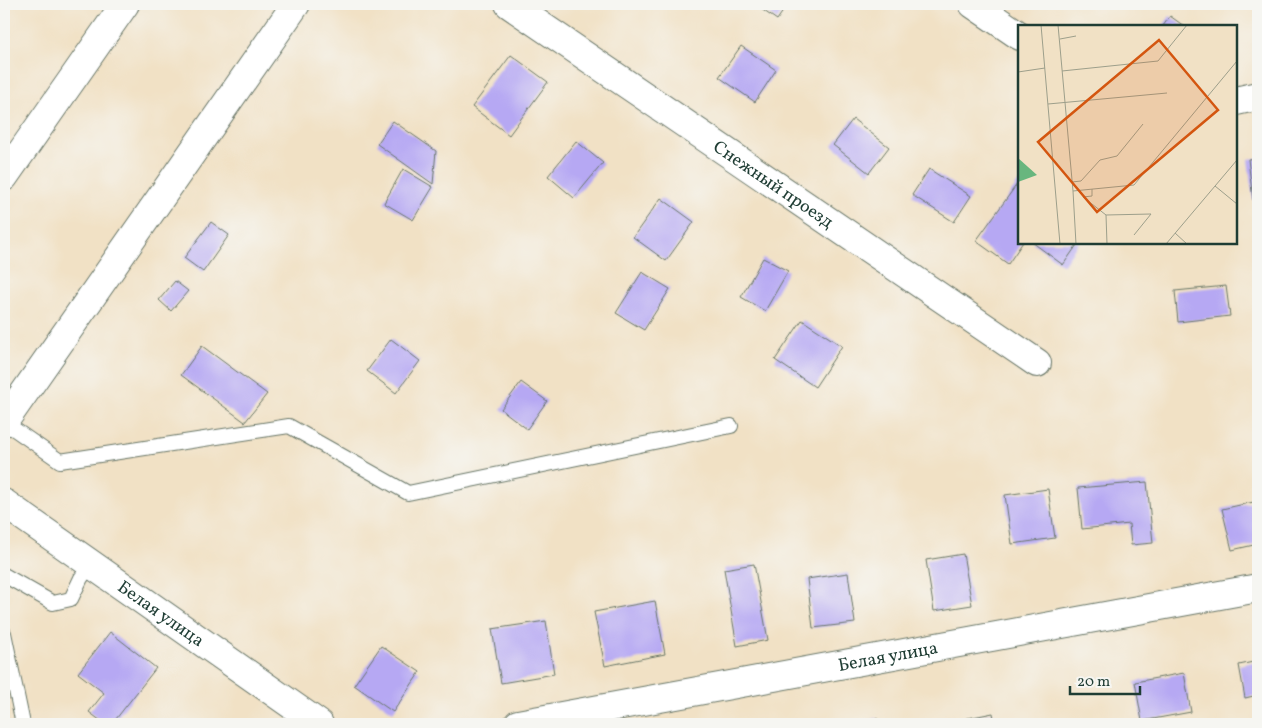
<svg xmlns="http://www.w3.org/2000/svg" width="1262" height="728" font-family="Vollkorn,serif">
  <rect width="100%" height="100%" fill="#f6f6f2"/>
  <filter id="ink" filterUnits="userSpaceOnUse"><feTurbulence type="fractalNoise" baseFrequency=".02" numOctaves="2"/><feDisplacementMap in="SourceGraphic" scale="10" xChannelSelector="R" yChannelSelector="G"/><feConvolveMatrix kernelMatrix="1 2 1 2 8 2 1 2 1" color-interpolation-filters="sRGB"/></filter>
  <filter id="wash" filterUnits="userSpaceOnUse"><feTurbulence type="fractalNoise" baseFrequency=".0096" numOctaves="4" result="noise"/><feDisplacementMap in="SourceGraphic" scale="20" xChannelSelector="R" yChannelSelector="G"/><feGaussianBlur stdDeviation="1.12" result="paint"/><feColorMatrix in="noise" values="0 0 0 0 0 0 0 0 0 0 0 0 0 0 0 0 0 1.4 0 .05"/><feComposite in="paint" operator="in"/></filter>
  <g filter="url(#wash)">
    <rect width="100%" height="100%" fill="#f1e1c5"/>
    <g id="blocks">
      <!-- building -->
      <path fill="#b6a8f3" d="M754,4H788L777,20Z
        M1170,16L1184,26H1163Z
        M741,46L776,70L755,102L719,77Z
        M511,55L548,82L509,135L472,107Z
        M853,119L889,147L869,173L833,145Z
        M393,121L436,151L433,184L377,144Z
        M576,141L603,163L574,198L548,176Z
        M1258,158V199L1253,200L1248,159Z
        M403,169L433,187L413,220L384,203Z
        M929,169L971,196L954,222L912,195Z
        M1020,180V242H1023L1008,264L976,241Z
        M661,198L694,222L666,261L633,237Z
        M211,222L229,235L203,272L184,258Z
        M1032,242H1079L1063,265Z
        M763,258L788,271L765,311L741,297Z
        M642,272L670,289L644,330L616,313Z
        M175,281L188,291L171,311L159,300Z
        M1226,286L1230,316L1178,322L1175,291Z
        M802,320L842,346L815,387L775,360Z
        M391,339L420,361L396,393L367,371Z
        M202,346L267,394L245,422L181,375Z
        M521,382L547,401L527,429L501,409Z
        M1147,482L1153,543L1131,545L1129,524L1082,529L1078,488Z
        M1048,489L1055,538L1012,544L1005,495Z
        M1258,501V544L1232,550L1222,509Z
        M963,554L972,605L934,611L926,560Z
        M754,564L768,640L737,646L724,569Z
        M848,573L855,623L813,628L807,579Z
        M655,601L665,654L605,666L594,612Z
        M546,621L554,674L501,683L492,629Z
        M110,632L156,668L112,724H105L89,712L104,693L78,673Z
        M381,646L420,672L393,712L354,685Z
        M1258,661V695L1245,698L1239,665Z
        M1184,673L1191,712L1142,721L1135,682Z
        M993,713L995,724H949L948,722Z
        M877,718L878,724H856Z"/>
    </g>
  </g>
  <g filter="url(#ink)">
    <use href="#blocks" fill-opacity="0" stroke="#687667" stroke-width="1"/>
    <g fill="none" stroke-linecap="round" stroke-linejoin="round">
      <defs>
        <path id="service" d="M4,422L60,461L289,426L408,493L731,426
          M4,575L53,603L71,599L81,578L91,565
          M4,633L23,724"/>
        <g id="minor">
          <path id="s1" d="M509,4L1037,363"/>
          <path d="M973,4L1020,36"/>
          <path d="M1236,101L1258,96"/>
          <path d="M4,422L296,4"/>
          <path id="s2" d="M4,503L319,724"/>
          <path id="s3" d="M518,724L1258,588"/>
        </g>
        <path id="secondary" d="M4,177L125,4"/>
      </defs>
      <!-- service casing -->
      <use href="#service" stroke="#687667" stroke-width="16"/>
      <!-- minor casing -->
      <use href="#minor" stroke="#687667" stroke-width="30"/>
      <!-- secondary casing -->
      <use href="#secondary" stroke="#687667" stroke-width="30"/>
      <!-- service -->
      <use href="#service" stroke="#fff" stroke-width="14"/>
      <!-- minor -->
      <use href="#minor" stroke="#fff" stroke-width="28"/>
      <!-- secondary -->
      <use href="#secondary" stroke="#fff" stroke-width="28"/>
    </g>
  </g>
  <g text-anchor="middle" stroke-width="4" stroke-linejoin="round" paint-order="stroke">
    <!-- street labels -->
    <g font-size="18" fill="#1f3d34" stroke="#f6f6f2">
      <text dy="6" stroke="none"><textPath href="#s1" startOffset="320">Снежный проезд</textPath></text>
      <text dy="6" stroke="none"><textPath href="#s2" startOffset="192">Белая улица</textPath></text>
      <text dy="6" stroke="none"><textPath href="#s3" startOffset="376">Белая улица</textPath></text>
    </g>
  </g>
  <!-- overview -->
  <g transform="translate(1018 25)">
    <rect width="219" height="219" fill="#f1e1c5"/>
    <path d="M0,133L19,150L0,157Z" fill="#68b67e"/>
    <path fill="none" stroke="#9d9f8b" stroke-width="1" d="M23,0L42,219M40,0L55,166M42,14L58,11M44,46L140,36L169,0M0,47L27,43M30,79L149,68M54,157L63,156L82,135L99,131L125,99M197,161L219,179M65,172L88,190L89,219M65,172L74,171V164M88,190L133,189M157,208L169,219M116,210L133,189M58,219L55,166L116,160L219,36M148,219L219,135"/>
    <path fill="#d45610" fill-opacity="0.15" stroke="#d45610" stroke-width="2.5" d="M141,15L200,85L79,187L20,117Z"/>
    <rect width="219" height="219" fill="none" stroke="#1f3d34" stroke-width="2.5"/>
  </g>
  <!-- margin -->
  <rect width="1262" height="728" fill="none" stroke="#f6f6f2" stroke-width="20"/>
  <!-- scale -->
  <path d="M1070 686v8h70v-8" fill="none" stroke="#1f3d34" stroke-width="2.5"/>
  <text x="1077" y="686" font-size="15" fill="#1f3d34" stroke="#f6f6f2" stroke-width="4" paint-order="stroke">20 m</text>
</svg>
